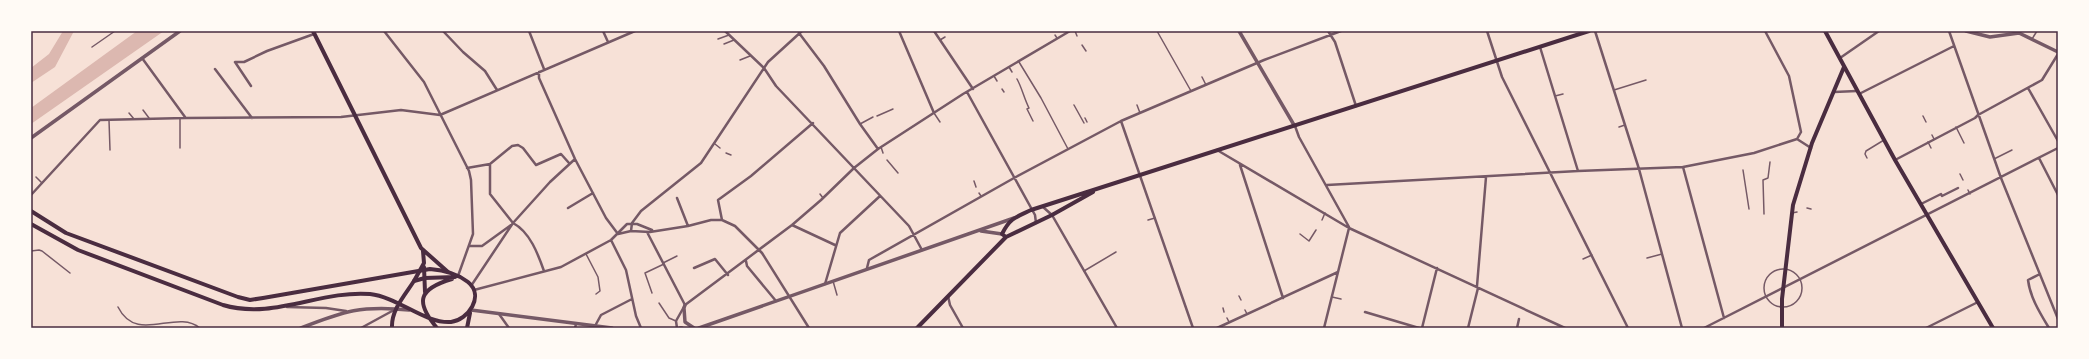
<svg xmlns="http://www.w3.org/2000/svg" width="2089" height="359" font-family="'Varela Round',sans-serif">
  <rect width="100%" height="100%" fill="#f7e1d7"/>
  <!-- water -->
  <path fill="#dcb8b0" d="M63,31H74L55,67L31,83V68L49,54Z
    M137,31H164L31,124V108Z"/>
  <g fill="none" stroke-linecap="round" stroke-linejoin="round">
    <!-- service -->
    <path stroke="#755966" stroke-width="1.5" d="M1075,31L1077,36
      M1157,31L1191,91
      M1055,35L1057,38
      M718,39L729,35
      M2032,39L2037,31
      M940,40L945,37
      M724,44L734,40
      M1082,45L1086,51
      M92,47L115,31
      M740,60L750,56
      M1019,62L1041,98L1068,149
      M1009,67L1012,72
      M994,76L997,81
      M1202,77L1206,85
      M1017,79C1022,88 1024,98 1029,108L1027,109L1033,121
      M1002,89L1004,92
      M1614,90L1646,80
      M1555,96L1563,94
      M1074,105L1084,123
      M1137,105L1140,113
      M143,110L149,118
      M129,113L134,119
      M934,113L940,122
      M877,116L893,109
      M1923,116L1926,122
      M180,118V148
      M1085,118L1087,122
      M109,120L110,150
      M860,124L873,117
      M1619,127L1625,125
      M1956,127L1964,143
      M1932,135L1934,139
      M1928,142L1931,148
      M715,144L720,148
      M881,147L883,153
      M726,153L731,155
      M1867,158L1865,154L1866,151L1884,140
      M1994,159L2012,150
      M887,160L898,173
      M1743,170L1749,209
      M1960,174L1963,180
      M36,177L42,183
      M974,181L976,187
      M1968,190L1970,194
      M979,193L981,196
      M820,194L823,198
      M1807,208L1811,209
      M1792,213L1797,212
      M1764,214L1763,180L1768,178L1770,162
      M1148,220L1155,218
      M1322,220L1325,213
      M1300,234L1309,241L1316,230
      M31,251L39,250L42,251L70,273
      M586,254L598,277L600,291L596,294
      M1647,258L1662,254
      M1583,259L1592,255
      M663,263L677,256
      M1764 288a19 19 0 1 1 38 0a19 19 0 1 1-38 0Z
      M1084,271L1116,252
      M833,281L837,295
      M652,293L645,273L664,264
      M1239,296L1241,300
      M1332,297L1341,299
      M659,303L669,318L676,321
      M118,307C137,345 176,308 200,328
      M1223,308L1224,312
      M1245,310L1247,314
      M1227,318L1229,322"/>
    <!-- minor -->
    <path stroke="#755966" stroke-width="2.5" d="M384,31L424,82L469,171L471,180L473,234L458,276
      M443,31L463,52L485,71L497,90
      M529,31L544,69
      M603,31L608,42
      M725,31L764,68L776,86L909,226L922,250
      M899,31L934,113
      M934,31L973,89
      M1328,31L1335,42L1356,106
      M1487,31L1502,77L1628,328
      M1595,31L1639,169L1682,328
      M1765,31L1789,76L1801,132L1797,139
      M1949,31L2001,178L2058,319
      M799,33L824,66L860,124L878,149
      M1540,47L1578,171
      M142,58L185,117
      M1840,58L1879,31
      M215,69L252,118
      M539,72V78L575,159L606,218L618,234
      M251,86L235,62H244L267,51L314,34
      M2028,88L2058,141
      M967,92L1035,215L1036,223
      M1834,92L1857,91
      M1859,94L1954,46
      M1121,121L1193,328
      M1295,126L1299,137L1349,227
      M1797,139L1811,148
      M1217,150L1349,228L1565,328
      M2039,158L2058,195
      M1895,160L1975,118L1978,115L2042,80L2058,54
      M490,164V194L513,223C530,232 538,254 544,271
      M1240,165L1283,298
      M1683,167L1724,318
      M467,168L490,164L512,146L518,145L523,148L536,165L561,154L569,163
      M1327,185L1578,171L1683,167L1754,153L1797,139
      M31,195L100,120L185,118L341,117L401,110L440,115L635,31
      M677,198L688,226
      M1921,204L1941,194L1942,196L1958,188
      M1043,207L1052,215L1117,328
      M568,208L593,193
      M722,220L718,200L751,176L813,123
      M792,225L835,245
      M631,231L632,223L641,211L701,163L768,62L802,31
      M647,232L685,305
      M618,234L631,231L650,232L688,226L711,220H722L735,226L762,253L809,328
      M611,240L626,270L636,316L641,328
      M470,246H482L511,225
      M746,261L747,266L776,301
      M694,268L715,259L728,275
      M867,268L869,260L1014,178L1121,121L1264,60L1341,31
      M2040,274L2028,280C2030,297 2040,313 2049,328
      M825,284L840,233L880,196
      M471,286L513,223L550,182L575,159
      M1477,286L1486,177
      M474,290L561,267L611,240L627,224H637L652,230
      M948,296L950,305L963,328
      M287,307L326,308L346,311
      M1365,312L1419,328
      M499,314L509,328
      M595,326L601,315L632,299
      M361,328L394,310
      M575,328L576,324
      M677,328L676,321L685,305L792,225L821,200L854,168L878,149L963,94L1070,31
      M1217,328L1338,272
      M1324,328L1349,228
      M1422,328L1437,268
      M1468,328L1478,288
      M1517,328L1519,319
      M1704,328L2058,148
      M1926,328L1978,302"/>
    <!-- tertiary -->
    <path stroke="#755966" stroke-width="3.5" d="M1239,31L1294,125
      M1966,31L1990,37L2019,33L2058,52
      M31,138L180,31
      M981,231L1002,234
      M685,305L684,308L685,322L694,328
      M471,310L612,328
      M301,328C344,311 362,305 409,310
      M680,328H682
      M699,328L1014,218"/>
    <!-- secondary -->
    <path stroke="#4a2c40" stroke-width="4" d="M313,31L421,248L448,272
      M1825,31L1895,160L1993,328
      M1006,237L1002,234C1010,218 1016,217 1031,210L1589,31
      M424,267L425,292
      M414,281L424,263L423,251
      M917,328L1006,237L1052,215L1093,192
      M1782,328V299L1793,205L1812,143L1844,67"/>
    <!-- primary -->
    <path stroke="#4a2c40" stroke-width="4" d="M31,211L66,233L238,297L250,300L263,298L430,269C442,270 458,274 468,282C485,296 468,320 451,322C425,324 398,297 370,294C320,290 273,320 223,305L78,250L31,224
      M392,328C391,310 405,295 414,281L425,278L455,277
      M437,328C415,302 418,289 452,279
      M467,328L470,313"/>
  </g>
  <!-- border -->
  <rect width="2089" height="359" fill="none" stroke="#fffaf5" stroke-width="64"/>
  <rect x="32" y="32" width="2025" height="295" fill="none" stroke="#4a2c40" stroke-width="1.5"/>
</svg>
